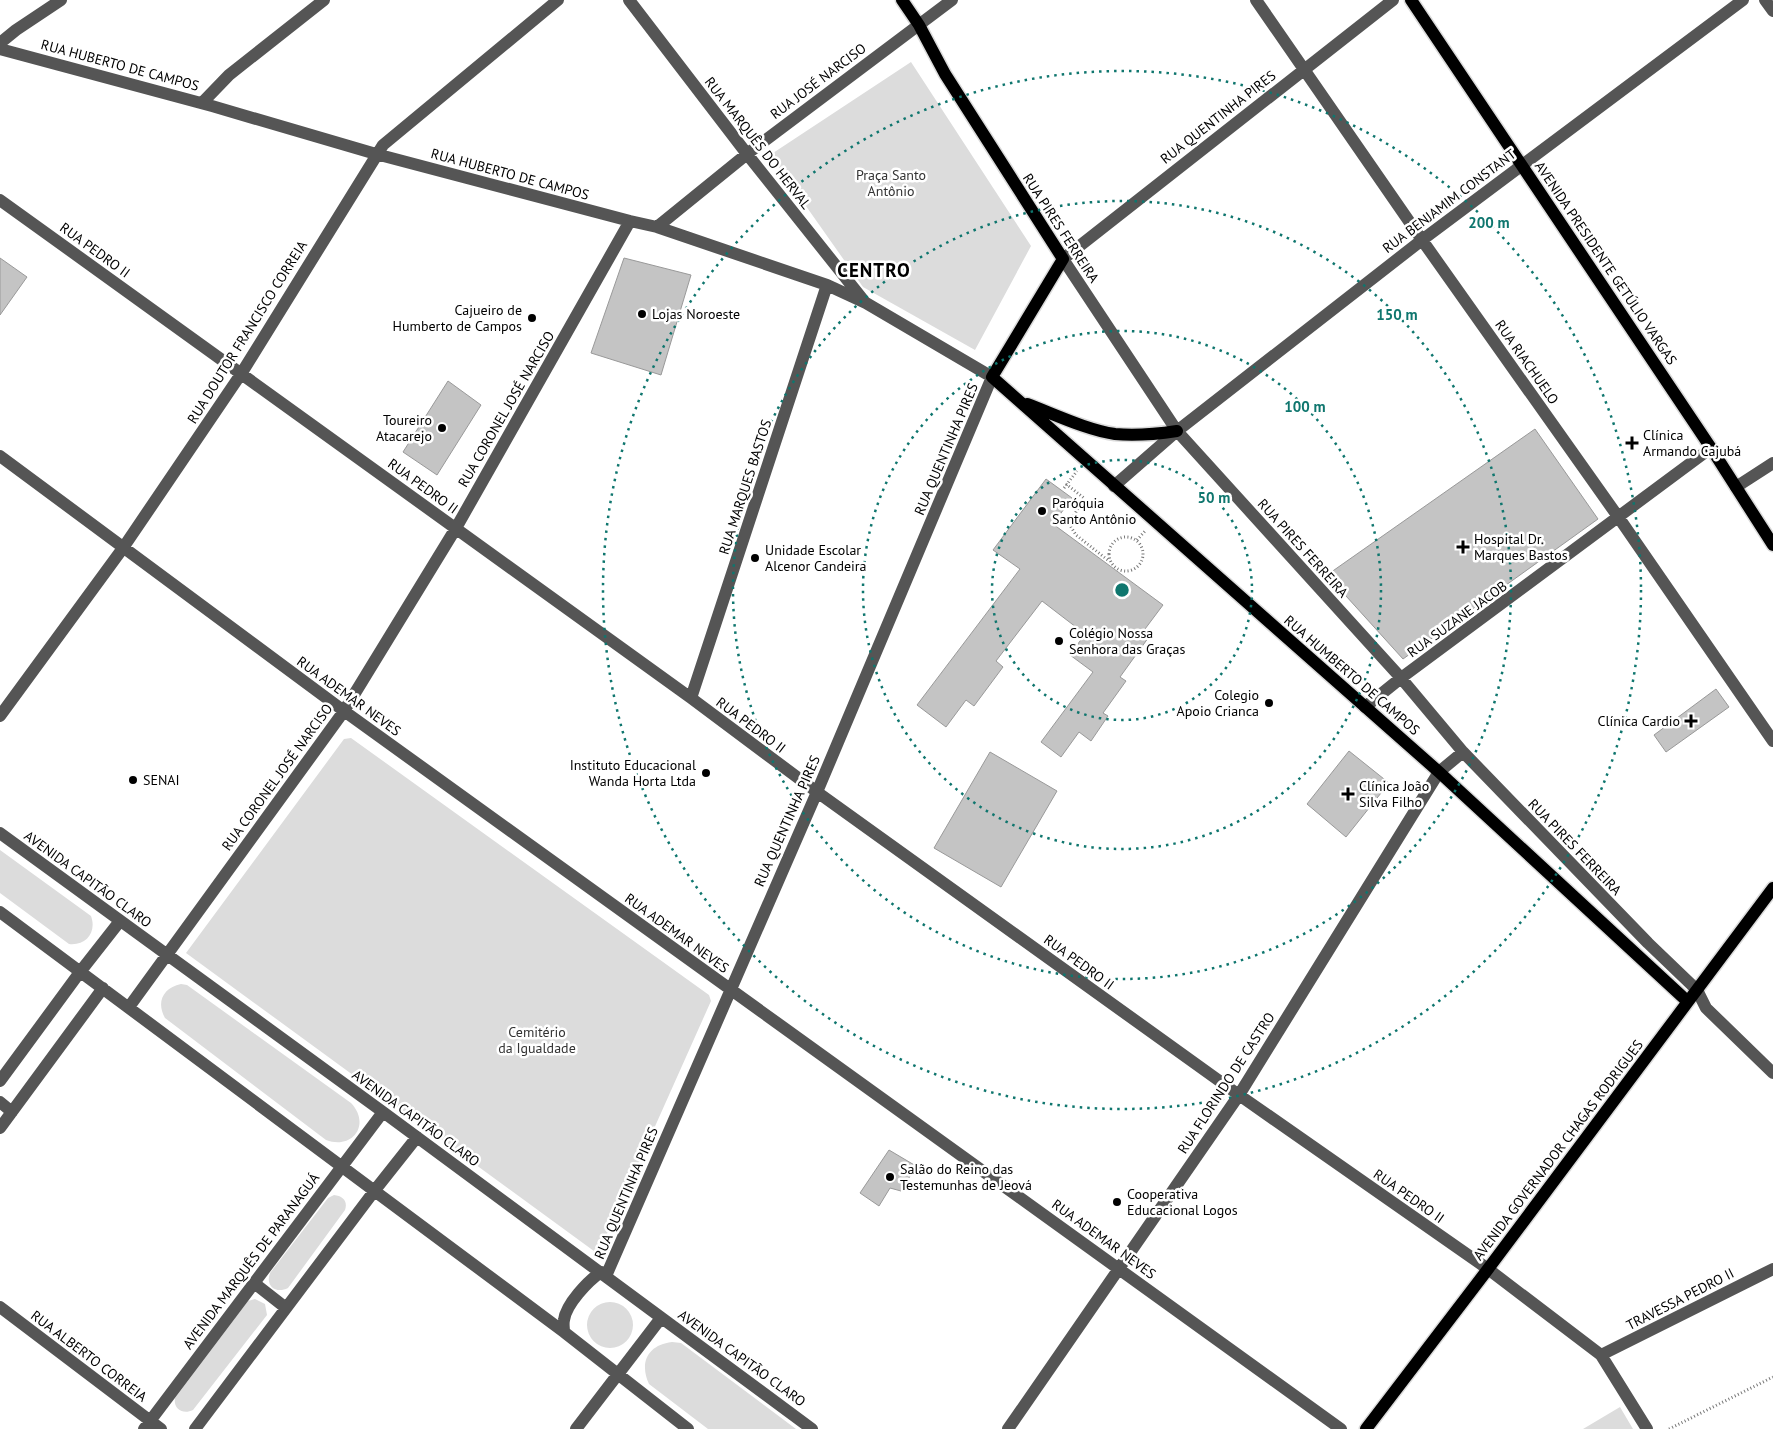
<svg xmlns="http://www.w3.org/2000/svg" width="1773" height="1429" font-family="'PT Sans',sans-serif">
  <rect width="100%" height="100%" fill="#fff"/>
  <!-- green -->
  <path fill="#dcdcdc" d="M911,62L1031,246L975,350L863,287L770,155Z
    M351,738L709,995L711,1001L598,1254L186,953L344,739Z
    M0,850L91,916C97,932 86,946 69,944L0,893Z
    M181,984L187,985L351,1103C371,1124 353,1150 326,1140L165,1018C156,1002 163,988 181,984Z
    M334,1195C343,1196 348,1201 345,1210L288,1288C276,1294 265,1286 270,1273L328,1198Z
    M255,1299L265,1304L267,1315L193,1410C183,1415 173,1409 175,1398L248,1301Z
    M587 1325a23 23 0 1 1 46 0a23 23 0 1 1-46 0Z
    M672,1342L681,1343L796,1429H708L649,1384C639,1362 648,1345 672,1342Z
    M1620,1407L1633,1429H1583Z"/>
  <!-- building -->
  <path fill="#c4c4c4" stroke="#999" d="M0,258L27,277L0,315Z
    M624,258L691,275L661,375L591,353Z
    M448,381L481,405L437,475L403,452Z
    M1535,429L1598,519L1403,659L1327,575Z
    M1046,479L1072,498L1053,524L1163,605L1145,629L1151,634L1120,677L1126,681L1103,713L1108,716L1091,741L1079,732L1061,757L1041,742L1093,672L1070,655L1085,634L1042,601L996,661L1003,667L974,706L966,700L946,727L917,705L1020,569L993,550Z
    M1716,689L1729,707L1666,752L1654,735Z
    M1349,751L1389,783L1346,837L1307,804Z
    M990,752L1057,791L1001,887L934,848Z
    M889,1150L916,1166L901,1191L890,1188L879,1206L860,1193Z"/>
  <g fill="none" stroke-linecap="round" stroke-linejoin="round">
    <defs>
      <path id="major" d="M902,0L919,25L945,74L1063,259L992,377L1439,772L1687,1001
        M1411,0L1711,448L1773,545
        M1027,404C1054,414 1087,430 1115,434C1135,436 1157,434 1177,431
        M1366,1429L1488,1269L1773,888"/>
    </defs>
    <!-- major casing -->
    <use href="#major" stroke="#dbdbdb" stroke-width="15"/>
    <!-- path -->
    <path stroke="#777" stroke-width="3" stroke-dasharray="1 2.5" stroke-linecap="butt" d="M1066,484L1084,498L1069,524L1076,535L1109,561
      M1064,488L1077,471
      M1109 554a17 17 0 1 1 34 0a17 17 0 1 1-34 0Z
      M1137,540L1145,531
      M1669,1429L1773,1377"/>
    <!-- minor -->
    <path stroke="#555" stroke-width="12" d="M629,0L747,154L864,301
      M1256,0L1422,240L1619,518L1773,741
      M1393,0L1063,259L1177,431L1401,678L1463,752L1648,943L1697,990L1706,1008L1773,1073
      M1765,0L1773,11
      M0,43L16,30L61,0
      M0,49L212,106L376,154L630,221L657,227L827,285L866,303L992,377L817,792L606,1276
      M202,103L229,75L324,0
      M0,200L691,698L817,792L1239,1095L1488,1269L1601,1355L1647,1429
      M657,227L747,154L952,0
      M0,456L344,711L1341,1429
      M1114,486L1177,431L1422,240L1743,0
      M1736,487L1773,463
      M691,698L827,285
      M1365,707L1401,678L1711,448
      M0,716L123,548L241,374L383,145L558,0
      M0,833L383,1112L812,1429
      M0,912L564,1332L688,1429
      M129,1007L344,711L456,528L630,221
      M0,1081L80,972L120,921
      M0,1102L12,1112
      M0,1128L103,988
      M254,1283L286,1308
      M0,1307L161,1429
      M564,1332C564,1328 563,1324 564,1320C566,1304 588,1281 601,1272
      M1601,1355L1773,1269
      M144,1429L383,1112
      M195,1429L375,1190L417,1137
      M576,1429L661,1318
      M1008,1429L1239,1095L1439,772L1463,752"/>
    <!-- major -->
    <use href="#major" stroke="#000" stroke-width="12"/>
  </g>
  <!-- distance rings -->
  <g fill="none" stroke="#0f766e" stroke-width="2.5" stroke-dasharray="2.5 5">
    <circle cx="1122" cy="590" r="130"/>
    <circle cx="1122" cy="590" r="259"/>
    <circle cx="1122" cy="590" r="389"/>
    <circle cx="1122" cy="590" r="519"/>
  </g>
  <!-- markers -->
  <g fill="#000" stroke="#fff" stroke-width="2">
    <circle cx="642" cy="314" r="5"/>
    <circle cx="532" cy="318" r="5"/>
    <circle cx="442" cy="428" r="5"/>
    <path d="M1629.5 435.5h5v5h5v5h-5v5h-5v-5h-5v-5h5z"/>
    <circle cx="1042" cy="511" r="5"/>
    <path d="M1460.5 539.5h5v5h5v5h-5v5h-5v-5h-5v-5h5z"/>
    <circle cx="755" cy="558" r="5"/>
    <circle cx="1059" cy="641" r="5"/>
    <circle cx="1269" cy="703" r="5"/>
    <path d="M1688.5 713.5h5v5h5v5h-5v5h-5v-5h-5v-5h5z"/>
    <circle cx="706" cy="773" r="5"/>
    <circle cx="133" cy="780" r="5"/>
    <path d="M1345.5 786.5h5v5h5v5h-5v5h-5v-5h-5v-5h5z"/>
    <circle cx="890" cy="1177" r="5"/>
    <circle cx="1117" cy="1202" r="5"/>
  </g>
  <g text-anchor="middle" stroke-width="5" stroke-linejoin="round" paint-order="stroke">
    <!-- street labels -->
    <g font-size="14" fill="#000" stroke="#fff">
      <text transform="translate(120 65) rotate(15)" y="5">RUA HUBERTO DE CAMPOS</text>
      <text transform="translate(818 81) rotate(-37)" y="5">RUA JOSÉ NARCISO</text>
      <text transform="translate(1218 117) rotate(-38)" y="5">RUA QUENTINHA PIRES</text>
      <text transform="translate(758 143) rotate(52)" y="5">RUA MARQUÊS DO HERVAL</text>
      <text transform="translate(510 174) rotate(15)" y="5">RUA HUBERTO DE CAMPOS</text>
      <text transform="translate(1449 201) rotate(-37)" y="5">RUA BENJAMIM CONSTANT</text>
      <text transform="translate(1061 228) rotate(57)" y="5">RUA PIRES FERREIRA</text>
      <text transform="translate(95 250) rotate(36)" y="5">RUA PEDRO II</text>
      <text transform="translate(1606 263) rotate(56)" y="5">AVENIDA PRESIDENTE GETÚLIO VARGAS</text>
      <text transform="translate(247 332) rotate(-58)" y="5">RUA DOUTOR FRANCISCO CORREIA</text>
      <text transform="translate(1527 362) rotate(55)" y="5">RUA RIACHUELO</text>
      <text transform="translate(506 409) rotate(-60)" y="5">RUA CORONEL JOSÉ NARCISO</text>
      <text transform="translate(946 449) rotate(-67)" y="5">RUA QUENTINHA PIRES</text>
      <text transform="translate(423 486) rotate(36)" y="5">RUA PEDRO II</text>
      <text transform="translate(745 487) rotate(-72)" y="5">RUA MARQUES BASTOS</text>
      <text transform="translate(1303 548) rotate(48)" y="5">RUA PIRES FERREIRA</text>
      <text transform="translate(1457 619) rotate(-36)" y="5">RUA SUZANE JACOB</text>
      <text transform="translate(1352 675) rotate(41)" y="5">RUA HUMBERTO DE CAMPOS</text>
      <text transform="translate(349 696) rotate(36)" y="5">RUA ADEMAR NEVES</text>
      <text transform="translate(751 725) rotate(37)" y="5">RUA PEDRO II</text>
      <text transform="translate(277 777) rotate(-54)" y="5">RUA CORONEL JOSÉ NARCISO</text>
      <text transform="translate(787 821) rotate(-66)" y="5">RUA QUENTINHA PIRES</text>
      <text transform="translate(1575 847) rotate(46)" y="5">RUA PIRES FERREIRA</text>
      <text transform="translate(88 879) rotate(36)" y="5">AVENIDA CAPITÃO CLARO</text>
      <text transform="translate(677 933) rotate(36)" y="5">RUA ADEMAR NEVES</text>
      <text transform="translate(1079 962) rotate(36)" y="5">RUA PEDRO II</text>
      <text transform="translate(1226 1083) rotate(-57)" y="5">RUA FLORINDO DE CASTRO</text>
      <text transform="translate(416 1118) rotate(36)" y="5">AVENIDA CAPITÃO CLARO</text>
      <text transform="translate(1558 1150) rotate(-53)" y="5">AVENIDA GOVERNADOR CHAGAS RODRIGUES</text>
      <text transform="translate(626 1193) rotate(-67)" y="5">RUA QUENTINHA PIRES</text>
      <text transform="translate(1409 1196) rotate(35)" y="5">RUA PEDRO II</text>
      <text transform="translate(1104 1239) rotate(36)" y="5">RUA ADEMAR NEVES</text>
      <text transform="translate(251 1261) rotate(-53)" y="5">AVENIDA MARQUÊS DE PARANAGUÁ</text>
      <text transform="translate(1680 1299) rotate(-27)" y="5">TRAVESSA PEDRO II</text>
      <text transform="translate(89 1356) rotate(37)" y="5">RUA ALBERTO CORREIA</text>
      <text transform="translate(742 1358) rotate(36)" y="5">AVENIDA CAPITÃO CLARO</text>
    </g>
    <!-- park labels -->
    <g font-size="14" fill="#333" stroke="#fff">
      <text x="891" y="180">Praça Santo<tspan x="891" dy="16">Antônio</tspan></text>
      <text x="537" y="1037">Cemitério<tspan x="537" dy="16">da Igualdade</tspan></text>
    </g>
    <!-- poi labels -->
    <g font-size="14" fill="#000" stroke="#fff" text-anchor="start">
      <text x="522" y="315" text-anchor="end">Cajueiro de<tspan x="522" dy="16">Humberto de Campos</tspan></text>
      <text x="652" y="319">Lojas Noroeste</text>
      <text x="432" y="425" text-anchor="end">Toureiro<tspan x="432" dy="16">Atacarejo</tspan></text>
      <text x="1643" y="440">Clínica<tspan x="1643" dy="16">Armando Cajubá</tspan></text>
      <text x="1052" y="508">Paróquia<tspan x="1052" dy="16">Santo Antônio</tspan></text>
      <text x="1474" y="544">Hospital Dr.<tspan x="1474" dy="16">Marques Bastos</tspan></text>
      <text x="765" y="555">Unidade Escolar<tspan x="765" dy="16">Alcenor Candeira</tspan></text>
      <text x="1069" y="638">Colégio Nossa<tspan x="1069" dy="16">Senhora das Graças</tspan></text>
      <text x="1259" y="700" text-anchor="end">Colegio<tspan x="1259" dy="16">Apoio Crianca</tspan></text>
      <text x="1680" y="726" text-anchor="end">Clínica Cardio</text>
      <text x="696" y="770" text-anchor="end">Instituto Educacional<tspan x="696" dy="16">Wanda Horta Ltda</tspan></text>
      <text x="143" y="785">SENAI</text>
      <text x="1359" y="791">Clínica João<tspan x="1359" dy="16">Silva Filho</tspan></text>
      <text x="900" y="1174">Salão do Reino das<tspan x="900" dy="16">Testemunhas de Jeová</tspan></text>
      <text x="1127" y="1199">Cooperativa<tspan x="1127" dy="16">Educacional Logos</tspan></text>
    </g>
    <!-- district labels -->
    <g font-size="19" font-weight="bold" letter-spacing="1" fill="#000" stroke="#fff">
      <text x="874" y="277">CENTRO</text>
    </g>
  </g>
  <circle cx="1122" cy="590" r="8" fill="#0f766e" stroke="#fff" stroke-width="2.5"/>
  <g font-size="15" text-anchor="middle" font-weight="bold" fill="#0f766e" stroke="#fff" stroke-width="5" stroke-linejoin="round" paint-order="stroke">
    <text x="1489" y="228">200 m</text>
    <text x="1397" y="320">150 m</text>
    <text x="1305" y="412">100 m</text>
    <text x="1214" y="503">50 m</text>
  </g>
</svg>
